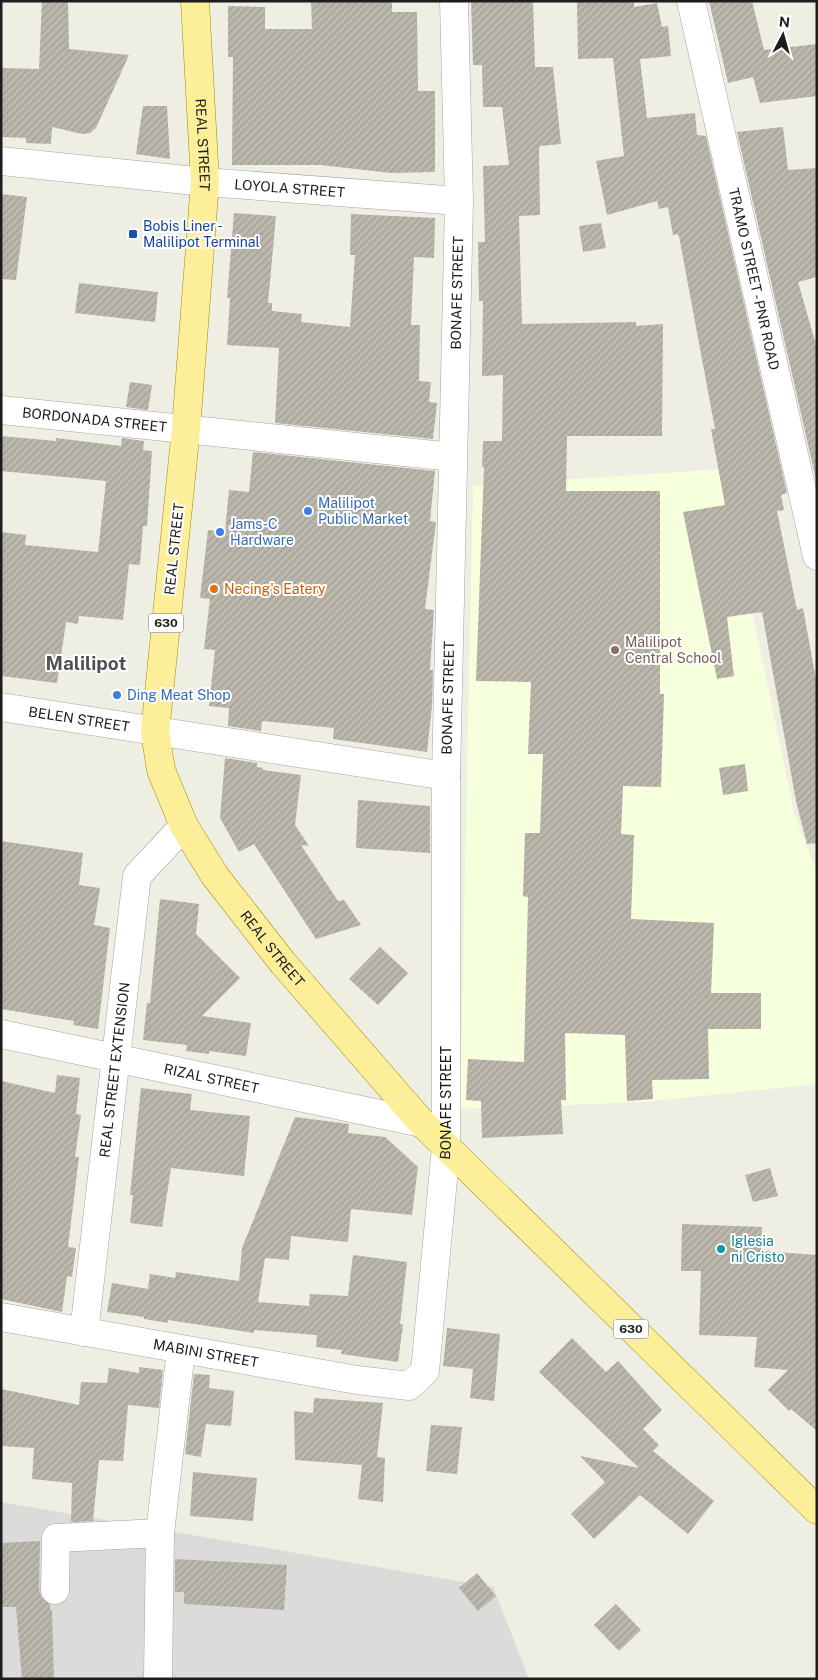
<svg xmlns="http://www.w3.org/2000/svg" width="818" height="1680" font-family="'Public Sans',sans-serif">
  <defs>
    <pattern id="building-hatch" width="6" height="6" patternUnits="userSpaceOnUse" patternTransform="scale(1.25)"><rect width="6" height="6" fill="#bbb7ac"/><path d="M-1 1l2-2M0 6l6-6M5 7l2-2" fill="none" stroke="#a09d94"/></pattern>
  </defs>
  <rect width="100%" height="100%" fill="#efeee3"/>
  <!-- residential -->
  <path fill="#dbdbda" d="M1,1502L493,1587L529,1679H1Z"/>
  <!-- education -->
  <path fill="#f5ffdc" d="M723,469L794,813L817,873V1084L643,1102L460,1109L473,486Z"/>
  <!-- building -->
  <path fill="url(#building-hatch)" d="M42,1H68L69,49L129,55L96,128L90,133L82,134L52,127L51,144L26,143V138L1,137V68L39,69Z
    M311,1H392V12H417L418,91H435V172L391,173L321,165H232L233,57H228V6L265,7V29H312Z
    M471,1H533L535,67H553L561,144L540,146L539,149L540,215L519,216L522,324L636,322V326L663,324L662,436H567L566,491H660V694H664L661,787L623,786L621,834L634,835L631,919L714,923L711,993H761V1029H708L709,1079L652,1080L653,1099L627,1101L625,1035L565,1033L566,1100H561L563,1134L482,1138L481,1101L466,1100L468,1059L524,1062L528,897L523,896L525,833H540L543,754H528L531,682L476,681L484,467H482L483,441H502L503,375L482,376L483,301H479L478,242H485L483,166L509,165L502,107H483L482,65H473Z
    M577,1H634V7L657,3L662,27L668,26L671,56L640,59L647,118L695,113L697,135L706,136L787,493L781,495L784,510L777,511L797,610L803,608L817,685V843L807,844L796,801L762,612L727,617L734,676L717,679L683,512L725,505L711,429H715L679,236L677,234L673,235L668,207L659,209L657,201L607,215L596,161L624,156L613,58L578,59Z
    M709,1H752L764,50L817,44V96L760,103L753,77L728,83Z
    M143,106H167L170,159L136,154Z
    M783,127L788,170L817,168V277L798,282L817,348V484L737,132Z
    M1,194L27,197L16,280L1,279Z
    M234,213L276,216L268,303H272V311L302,314L301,322L350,327L355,255H350L351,214L435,218L434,258L414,257L411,325H420L419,381L431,382L429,402L437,403L433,439L275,423L279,348L227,345L230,298H227Z
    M601,223L606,248L583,252L579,226Z
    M79,283L158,292L155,322L75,313Z
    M130,382L152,385L148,410L126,407Z
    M1,436L56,441V438L121,446L122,438L144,441L143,450L152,451L147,526H143L140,565L129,564L123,620L79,616L78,624L66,622L57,683L1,676V532L26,535L25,545L98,552L106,481L1,471Z
    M253,452L435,471L430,521L436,522L425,609L434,610L430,670H433L432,706L427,752L333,739L334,728L262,721L261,731L228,726L229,708L209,706L215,650L204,649L210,599L200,598L208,530L225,532L229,490L249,492Z
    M225,758L257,763V767L263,768V770L301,775L295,825L309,846L301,845L338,901L344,900L361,925L316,939L254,844L239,852L220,818Z
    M745,764L748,791L723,795L719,768Z
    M358,800L430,806V853L356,848Z
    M1,841L83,853L79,885L100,888L94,925L110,928L98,1029L73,1025L74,1021L1,1009Z
    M160,899L199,904L196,934L240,978L202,1016L251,1023L246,1056L209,1051V1054L186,1051L187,1045L143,1040L147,1003H150Z
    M380,947L408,973L378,1005L349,979Z
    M57,1075L80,1078L76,1114L81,1115L75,1157H79L68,1247L76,1248L72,1277L67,1276L62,1312L1,1299V1081L55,1093Z
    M141,1088L192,1094L190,1110L250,1116L244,1176L171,1168L162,1227L130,1223L133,1195H130Z
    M295,1117L349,1124L348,1133L385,1137L418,1167L412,1215L351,1209L348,1242L291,1236L289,1260L265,1258L258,1302L309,1306L310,1294L348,1296L353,1255L407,1262L400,1324L403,1325L398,1362L341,1354L342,1350L316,1347L317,1335L254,1330V1333L168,1320V1323L144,1319V1317L107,1312L112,1283L148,1289L150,1274L175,1278L176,1272L239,1281L242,1248Z
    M770,1168L778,1196L753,1202L745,1175Z
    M682,1224L762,1227L761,1251L817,1255V1431L791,1409L789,1411L768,1390L788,1370L754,1367L757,1337L699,1335L701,1271H681Z
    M447,1328L500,1334L494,1401L470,1398L473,1369L443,1366Z
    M572,1338L606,1372L618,1361L662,1410L643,1429L659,1445L653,1451L714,1501L688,1534L640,1495L594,1539L571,1514L605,1482L580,1456L639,1468L539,1372Z
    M139,1367L163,1370L159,1408L128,1405L123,1461L99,1460L93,1521L71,1522L72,1483L32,1479L34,1448L1,1446V1389L79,1405L81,1382L107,1383L109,1368L139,1373Z
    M194,1374L210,1375L209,1388L234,1391L231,1426L206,1424L201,1457L185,1454Z
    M314,1398L383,1403L377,1457L385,1458L383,1502L358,1499L362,1465L295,1460L294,1411L313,1413Z
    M431,1425L462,1427L457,1474L426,1471Z
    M193,1472L257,1478L253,1521L190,1516Z
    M40,1541L39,1590L42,1598L50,1604V1610H52L54,1679H22L16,1607H1V1543Z
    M175,1559L287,1565L284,1610L184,1604V1592H175Z
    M477,1573L496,1596L478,1611L459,1588Z
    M616,1604L641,1630L619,1651L594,1625Z"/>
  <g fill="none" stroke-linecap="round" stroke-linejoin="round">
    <defs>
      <g id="minor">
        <path id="s1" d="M691,1L817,556"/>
        <path id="s2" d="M1,161L205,182L459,201"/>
        <path id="s3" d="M1,410L453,457"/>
        <path id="s4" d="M1,707L446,776"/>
        <path id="s5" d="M1,1034L422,1123"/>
        <path id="s6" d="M1,1317L357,1380L409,1386L425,1371L446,1147V776L459,201L454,1"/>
        <path id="s7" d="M84,1332L137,876L184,826"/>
        <path d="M55,1590L56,1538L160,1533"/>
        <path d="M158,1679L160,1533L181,1350"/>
      </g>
      <g id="major">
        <path id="s8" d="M195,1L205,182L186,429L155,732L161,770L184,826L215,876L283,963L422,1123L817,1510"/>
      </g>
    </defs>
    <!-- minor casing -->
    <use href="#minor" stroke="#a4a4a4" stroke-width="29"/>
    <!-- major casing -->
    <use href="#major" stroke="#979000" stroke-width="29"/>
    <!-- minor -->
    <use href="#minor" stroke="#fff" stroke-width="28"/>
    <!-- major -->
    <use href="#major" stroke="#fdef9a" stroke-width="28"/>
  </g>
  <!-- markers -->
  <rect fill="#1a4fb4" stroke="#fff" stroke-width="2" x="128" y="229" width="10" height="10" rx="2.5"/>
  <g fill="#3f7fe0" stroke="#fff" stroke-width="2">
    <circle cx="308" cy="511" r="5"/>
    <circle cx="220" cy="532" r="5"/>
    <circle cx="117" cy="695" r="5"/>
  </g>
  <circle fill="#e8710a" stroke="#fff" stroke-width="2" cx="214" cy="589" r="5"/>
  <circle fill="#8d6e63" stroke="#fff" stroke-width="2" cx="615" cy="650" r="5"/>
  <circle fill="#0f9aa8" stroke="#fff" stroke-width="2" cx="721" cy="1249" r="5"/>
  <g text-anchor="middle" stroke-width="4" stroke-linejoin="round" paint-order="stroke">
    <!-- shield labels -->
    <g fill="#fff" stroke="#616161" stroke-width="1">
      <rect x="148.5" y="613.5" width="35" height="19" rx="4"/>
      <rect x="613.5" y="1319.5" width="35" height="19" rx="4"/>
    </g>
    <g font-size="12" font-weight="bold" fill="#1d1d1d">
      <text x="166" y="627">630</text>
      <text x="631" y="1333">630</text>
    </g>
    <!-- street labels -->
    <g font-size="14" fill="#1d1d1d" stroke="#fff">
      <text dy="5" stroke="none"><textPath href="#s8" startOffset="144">REAL STREET</textPath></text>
      <text dy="5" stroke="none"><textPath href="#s2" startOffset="290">LOYOLA STREET</textPath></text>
      <text dy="5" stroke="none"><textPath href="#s1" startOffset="285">TRAMO STREET - PNR ROAD</textPath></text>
      <text dy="5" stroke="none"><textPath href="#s6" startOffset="1515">BONAFE STREET</textPath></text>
      <text dy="5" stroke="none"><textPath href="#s3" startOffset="94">BORDONADA STREET</textPath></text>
      <text transform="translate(174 549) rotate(-84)" y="5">REAL STREET</text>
      <text dy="5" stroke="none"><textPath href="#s6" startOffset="1110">BONAFE STREET</textPath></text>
      <text dy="5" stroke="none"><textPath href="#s4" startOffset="79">BELEN STREET</textPath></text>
      <text dy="5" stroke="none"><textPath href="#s8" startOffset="984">REAL STREET</textPath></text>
      <text dy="5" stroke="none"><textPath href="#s7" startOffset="264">REAL STREET EXTENSION</textPath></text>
      <text dy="5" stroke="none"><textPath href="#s5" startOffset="215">RIZAL STREET</textPath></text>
      <text dy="5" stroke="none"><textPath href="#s6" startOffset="705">BONAFE STREET</textPath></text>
      <text dy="5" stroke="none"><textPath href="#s6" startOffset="208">MABINI STREET</textPath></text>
    </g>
    <!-- transit labels -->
    <g font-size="14" fill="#164399" stroke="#fff" text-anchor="start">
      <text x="143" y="231">Bobis Liner -<tspan x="143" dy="16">Malilipot Terminal</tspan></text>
    </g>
    <!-- shop labels -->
    <g font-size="14" fill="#366cbe" stroke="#fff" text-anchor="start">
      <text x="318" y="508">Malilipot<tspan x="318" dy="16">Public Market</tspan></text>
      <text x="230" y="529">Jams-C<tspan x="230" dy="16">Hardware</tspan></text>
      <text x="127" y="700">Ding Meat Shop</text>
    </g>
    <!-- food labels -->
    <g font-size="14" fill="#c56008" stroke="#fff" text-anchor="start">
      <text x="224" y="594">Necing's Eatery</text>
    </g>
    <!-- education labels -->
    <g font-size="14" fill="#785e54" stroke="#fff" text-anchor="start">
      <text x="625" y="647">Malilipot<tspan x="625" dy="16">Central School</tspan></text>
    </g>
    <!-- culture labels -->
    <g font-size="14" fill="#0d838f" stroke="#fff" text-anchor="start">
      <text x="731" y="1246">Iglesia<tspan x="731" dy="16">ni Cristo</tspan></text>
    </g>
    <!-- district labels -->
    <g font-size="19" font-weight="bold" fill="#505050" stroke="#fff">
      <text x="86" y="670">Malilipot</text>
    </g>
  </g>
  <!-- border -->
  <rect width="818" height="1680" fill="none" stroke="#1d1d1d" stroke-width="5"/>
  <!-- north arrow -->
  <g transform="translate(783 35) rotate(6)" stroke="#ffffff" stroke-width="4" paint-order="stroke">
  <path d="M0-4L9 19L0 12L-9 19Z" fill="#1d1d1d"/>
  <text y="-8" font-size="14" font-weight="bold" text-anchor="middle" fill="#1d1d1d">N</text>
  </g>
</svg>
